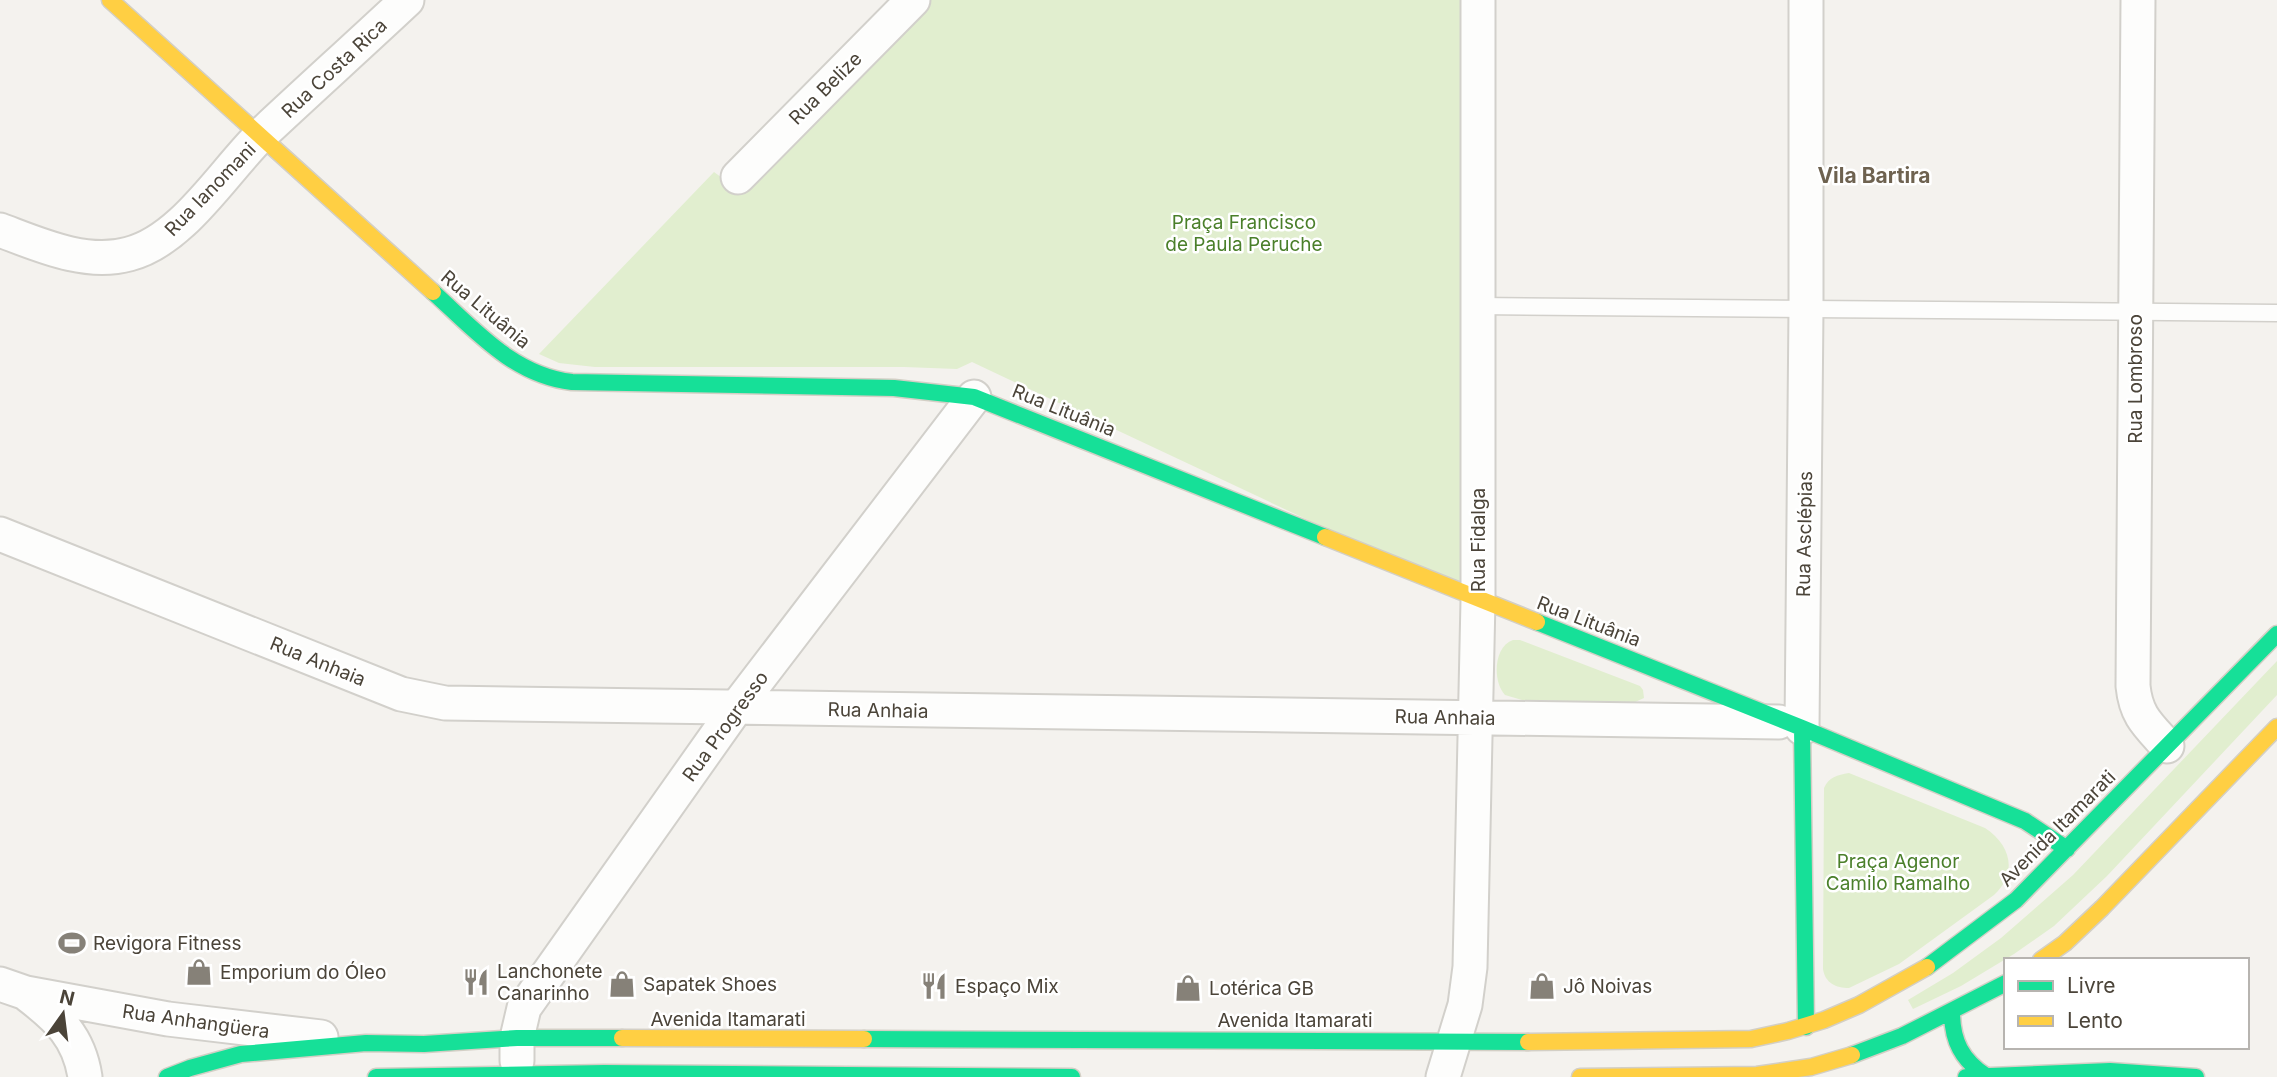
<svg xmlns="http://www.w3.org/2000/svg" width="2277" height="1077" font-family="Inter,sans-serif">
  <rect width="100%" height="100%" fill="#f4f2ee"/>
  <!-- green -->
  <path fill="#e1eecf" d="M931,0H1476L1478,600L972,362L957,369L904,367H595L559,363L539,354L714,172L740,191Z
    M1513,640H1520L1640,686L1643,690L1644,698L1633,703L1522,700L1505,695C1492,681 1494,646 1513,640Z
    M2277,661V695L2107,876L2054,926L2014,954L1961,986L1913,1009L1908,1000L1953,973L2001,938L2073,875Z
    M1849,773L1985,828C2011,845 2018,873 1994,895L1899,964L1849,988C1836,988 1825,983 1823,969L1824,788C1829,777 1837,775 1849,773Z"/>
  <g fill="none" stroke-linecap="round" stroke-linejoin="round">
    <defs>
      <path id="lane" d="M1478,306L2277,313"/>
      <path id="street" d="M2138,0L2133,686C2136,716 2148,725 2167,746
        M738,177L913,0
        M0,230C40,245 86,266 129,254C183,240 223,172 262,134C310,89 359,45 407,0
        M0,534L401,694L445,703L1779,722
        M1802,728L1806,309V0
        M0,984L26,993L168,1019L321,1037
        M28,995C58,1018 79,1037 85,1077
        M517,1061V1038L524,1008L736,708L974,397
        M1443,1077L1465,1005L1470,967L1478,600V0"/>
      <path id="fast" d="M433,292C475,330 513,375 572,382L894,388L974,397L1325,537
        M1537,622L1802,728L2025,821L2067,849
        M1802,728L1806,1027
        M1927,967L2016,900L2277,634
        M1952,1012C1952,1041 1962,1060 1986,1076
        M864,1039L1528,1042
        M1852,1055L1902,1036L2006,983
        M167,1077L190,1068L241,1054L366,1043L424,1044L517,1038H622
        M376,1077L604,1073L1072,1077
        M1966,1077L2110,1071L2196,1077"/>
      <path id="slow" d="M110,0L433,292
        M1325,537L1537,622
        M2041,960L2065,943L2102,908L2277,727
        M622,1038L864,1039
        M1528,1042L1751,1039L1788,1031L1824,1020L1859,1005L1927,967
        M1580,1077L1757,1075L1811,1067L1852,1055"/>
    </defs>
    <!-- lane casing -->
    <use href="#lane" stroke="#d2d0cb" stroke-width="19"/>
    <!-- street casing -->
    <use href="#street" stroke="#d2d0cb" stroke-width="37"/>
    <!-- fast casing -->
    <use href="#fast" stroke="#d3cfc5" stroke-width="19"/>
    <!-- slow casing -->
    <use href="#slow" stroke="#d3cfc5" stroke-width="19"/>
    <!-- lane -->
    <use href="#lane" stroke="#fdfdfc" stroke-width="16"/>
    <!-- street -->
    <use href="#street" stroke="#fdfdfc" stroke-width="33"/>
    <!-- fast -->
    <use href="#fast" stroke="#16e098" stroke-width="16"/>
    <!-- slow -->
    <use href="#slow" stroke="#ffcf43" stroke-width="16"/>
  </g>
  <!-- icons -->
  <defs>
    <symbol id="stadium-bare" viewBox="-9 -9 18 18"><path d="M0-5a6.5 5 0 1 0 0 10a6.5 5 0 1 0 0-10ZM-3.5-1.8h7v3.6h-7Z" fill="#868178" stroke="#fff" stroke-width="2.5" paint-order="stroke"/></symbol>
    <symbol id="shop-bare" viewBox="-9 -9 18 18"><path d="M-5-2.5h2.3a2.7 3.5 0 0 1 5.4 0H5L5.5 6h-11ZM-1.5-2.5h3a1.5 2.3 0 0 0-3 0Z" fill="#868178" stroke="#fff" stroke-width="2.5" paint-order="stroke"/></symbol>
    <symbol id="restaurant-bare" viewBox="-9 -9 18 18"><path d="M-5-6h1v4h1v-4h1v4h1v-4h1v5L-1.5 .5V6h-2V.5L-5-1ZM5-6V6H3V1.5H1.5Q1.5-4 5-6Z" fill="#868178" stroke="#fff" stroke-width="2.5" paint-order="stroke"/></symbol>
  </defs>
  <g fill-rule="evenodd">
    <use href="#stadium-bare" x="53" y="924" width="38" height="38"/>
    <use href="#shop-bare" x="180" y="953" width="38" height="38"/>
    <use href="#restaurant-bare" x="457" y="963" width="38" height="38"/>
    <use href="#shop-bare" x="603" y="965" width="38" height="38"/>
    <use href="#restaurant-bare" x="915" y="967" width="38" height="38"/>
    <use href="#shop-bare" x="1523" y="967" width="38" height="38"/>
    <use href="#shop-bare" x="1169" y="969" width="38" height="38"/>
  </g>
  <g text-anchor="middle" stroke-width="5" stroke-linejoin="round" paint-order="stroke">
    <!-- street labels -->
    <g font-size="19" fill="#4b4439" stroke="#fff">
      <text transform="translate(334 68) rotate(-43)" y="7">Rua Costa Rica</text>
      <text transform="translate(825 88) rotate(-45)" y="7">Rua Belize</text>
      <text transform="translate(210 189) rotate(-46)" y="7">Rua Ianomani</text>
      <text transform="translate(486 309) rotate(40)" y="7">Rua Lituânia</text>
      <text transform="translate(2135 379) rotate(-90)" y="7">Rua Lombroso</text>
      <text transform="translate(1064 410) rotate(22)" y="7">Rua Lituânia</text>
      <text transform="translate(1804 534) rotate(-89)" y="7">Rua Asclépias</text>
      <text transform="translate(1478 540) rotate(-90)" y="7">Rua Fidalga</text>
      <text transform="translate(1589 621) rotate(21)" y="7">Rua Lituânia</text>
      <text transform="translate(318 661) rotate(22)" y="7">Rua Anhaia</text>
      <text transform="translate(878 710) rotate(1)" y="7">Rua Anhaia</text>
      <text transform="translate(1445 717) rotate(1)" y="7">Rua Anhaia</text>
      <text transform="translate(725 726) rotate(-54)" y="7">Rua Progresso</text>
      <text transform="translate(2057 828) rotate(-45)" y="7">Avenida Itamarati</text>
      <text x="728" y="1026">Avenida Itamarati</text>
      <text x="1295" y="1027">Avenida Itamarati</text>
      <text transform="translate(196 1021) rotate(8)" y="7">Rua Anhangüera</text>
    </g>
    <!-- park labels -->
    <g font-size="19" fill="#4a7f2a" stroke="#fff">
      <text x="1244" y="229">Praça Francisco<tspan x="1244" dy="22">de Paula Peruche</tspan></text>
      <text x="1898" y="868">Praça Agenor<tspan x="1898" dy="22">Camilo Ramalho</tspan></text>
    </g>
    <!-- poi labels -->
    <g font-size="19" fill="#4b4439" stroke="#fff" text-anchor="start">
      <text x="93" y="950">Revigora Fitness</text>
      <text x="497" y="978">Lanchonete<tspan x="497" dy="22">Canarinho</tspan></text>
      <text x="220" y="979">Emporium do Óleo</text>
      <text x="643" y="991">Sapatek Shoes</text>
      <text x="955" y="993">Espaço Mix</text>
      <text x="1563" y="993">Jô Noivas</text>
      <text x="1209" y="995">Lotérica GB</text>
    </g>
    <!-- neighbourhood labels -->
    <g font-size="21" font-weight="bold" fill="#6e6250" stroke="#fff">
      <text x="1874" y="183">Vila Bartira</text>
    </g>
  </g>
  <!-- legend -->
  <rect x="2004" y="958" width="245" height="91" fill="#ffffff" stroke="#b7b4b0" stroke-width="2"/>
  <rect x="2018" y="981" width="35" height="10" fill="#16e098" stroke="#b7b4b0" stroke-width="2"/>
  <text x="2067" y="993" font-size="21" fill="#4b4439">Livre</text>
  <rect x="2018" y="1016" width="35" height="10" fill="#ffcf43" stroke="#b7b4b0" stroke-width="2"/>
  <text x="2067" y="1028" font-size="21" fill="#4b4439">Lento</text>
  <!-- north arrow -->
  <g transform="translate(63 1014) rotate(14)" stroke="#ffffff" stroke-width="5" paint-order="stroke">
  <path d="M0-5L12 26L0 18L-12 26Z" fill="#4b4439"/>
  <text y="-10" font-size="19" font-weight="bold" text-anchor="middle" fill="#4b4439">N</text>
  </g>
</svg>
